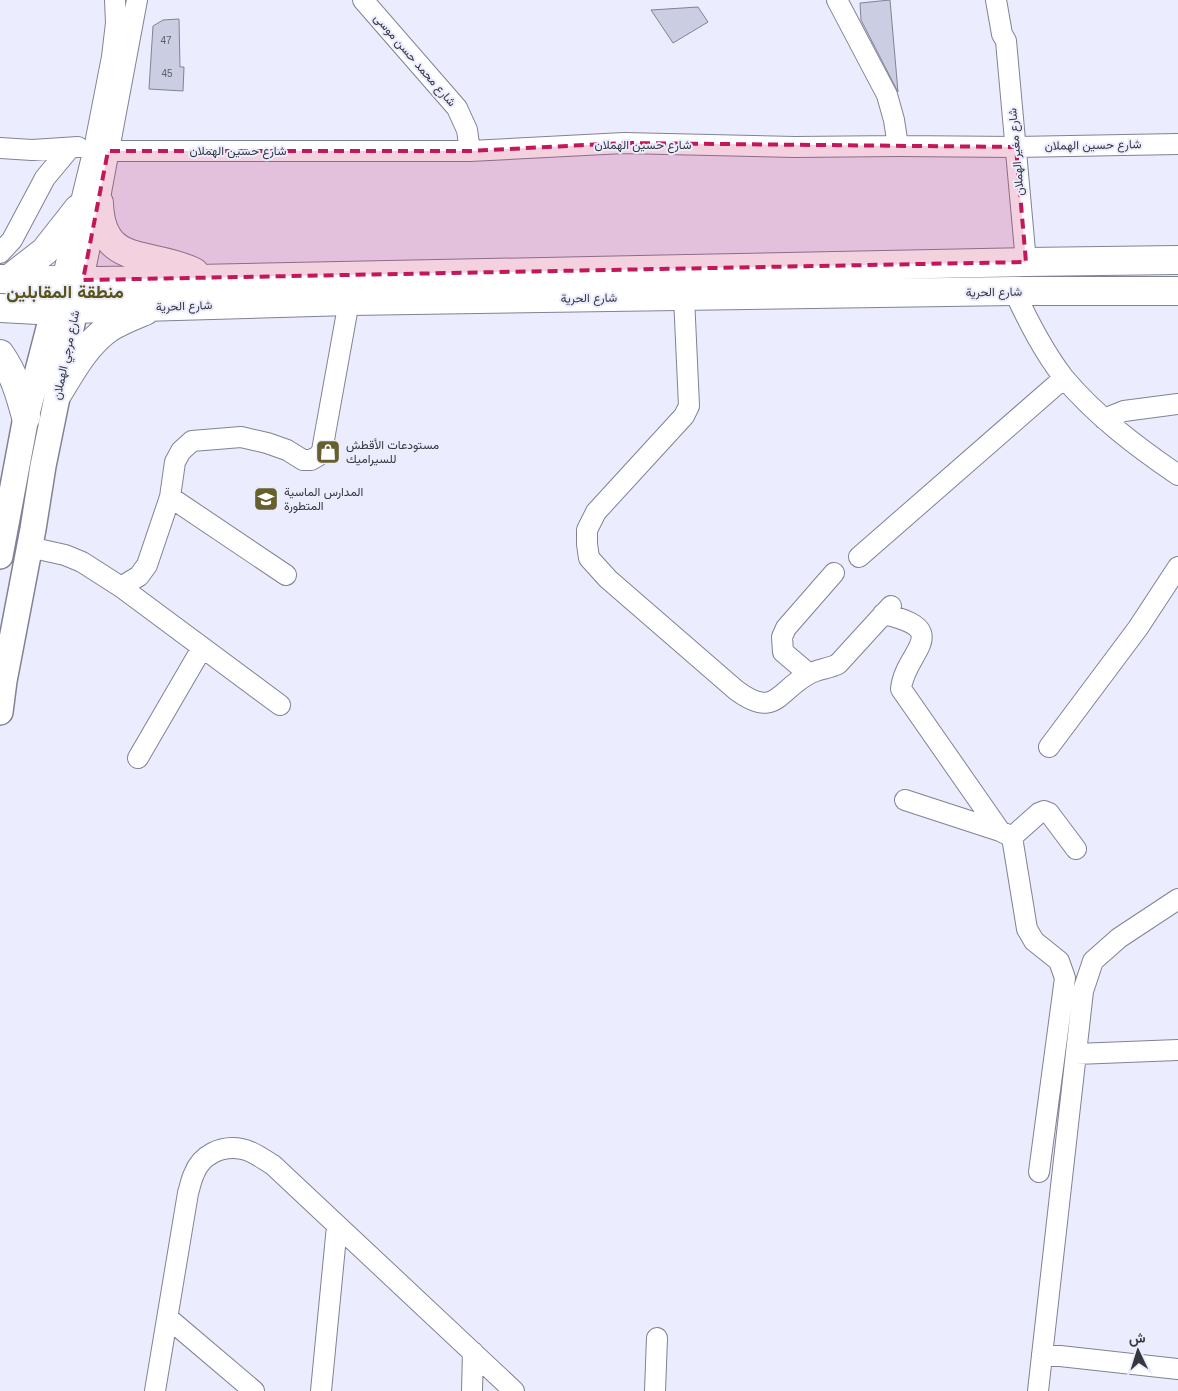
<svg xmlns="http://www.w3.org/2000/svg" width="1178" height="1391" font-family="Arial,Vazirmatn,sans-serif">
  <rect width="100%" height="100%" fill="#ebecfd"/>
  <!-- building -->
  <path fill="#cbcde2" stroke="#818296" d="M890,0L898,92L861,20L860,3Z
    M698,7L708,22L673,43L651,10Z
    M179,19L180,67H184L183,91L149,89L153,26L163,20Z"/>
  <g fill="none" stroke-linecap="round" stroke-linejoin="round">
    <defs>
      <path id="minor" d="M363,0L457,108L467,130L470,151
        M837,0L887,95L894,120L898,146
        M996,0L1002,34L1006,41L1026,262
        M0,148L32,150L78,147
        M108,151H470L624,143L795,147L898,146L1016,147L1178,144
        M0,253L12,240L45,178L70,148
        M1014,291C1028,321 1043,351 1064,378C1096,416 1137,447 1178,475
        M59,292L95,144L112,57L116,23L115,0
        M684,297L689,406L684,416L596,512L587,530V544L589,558L608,579L736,690C776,720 778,690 809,674C818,669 828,669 838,664L891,606
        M75,309L83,280L99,203L137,0
        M1104,419L1124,411L1178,404
        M170,497L286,575
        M29,547L65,555L82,562L121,587L280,705
        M859,557L1064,378
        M121,587L139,576L147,565L170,497L175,462L181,451L192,441L241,437L267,443L287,450L303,460H311L318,456L322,451L323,445L349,301
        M883,614C956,630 904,652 901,689L1000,831
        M809,674L783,652L782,637L786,628L834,573
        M1049,747L1138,628L1178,567
        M138,758L202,648
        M905,800L1000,831L1012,837L1027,929L1034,941L1059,961L1065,978L1039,1172
        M1012,837L1039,813L1044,811L1049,813L1076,849
        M1076,1054L1178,1050
        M168,1318L254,1391
        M1042,1354L1178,1369
        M155,1391L188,1193C190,1187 191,1180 194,1174C201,1155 221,1145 242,1149C253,1151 263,1159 273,1165L514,1391
        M321,1391L337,1226
        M472,1391L473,1352
        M655,1391L657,1338
        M1038,1391L1083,991L1093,961L1119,938L1178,899"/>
      <path id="major" d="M0,556L26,417L54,309
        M0,712L4,681L33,529L43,466L75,309"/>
      <path id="highway" d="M99,203C101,269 151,250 194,272
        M0,279L101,281L1026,262L1178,260
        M9,279L45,251L78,209
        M0,308L38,310L349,301L1014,291H1178
        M0,354C14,374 20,394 26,417
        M58,393C72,370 86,344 109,328C120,321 133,316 145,311"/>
    </defs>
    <!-- minor casing -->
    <use href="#minor" stroke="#808295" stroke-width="22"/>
    <!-- major casing -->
    <use href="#major" stroke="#808295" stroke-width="28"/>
    <!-- highway casing -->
    <use href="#highway" stroke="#808295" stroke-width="30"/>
    <!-- minor -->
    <use href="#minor" stroke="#fff" stroke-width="20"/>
    <!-- major -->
    <use href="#major" stroke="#fff" stroke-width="25"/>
    <!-- highway -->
    <use href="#highway" stroke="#fff" stroke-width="28"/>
  </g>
  <!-- marked area -->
  <path fill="#c2185b" fill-opacity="0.2" stroke="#c2185b" stroke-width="4" stroke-dasharray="10 6" stroke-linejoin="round" d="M624,143L1016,147L1026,262L83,280L108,151H470Z"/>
  <!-- icons -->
  <defs>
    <symbol id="shop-square" viewBox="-11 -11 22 22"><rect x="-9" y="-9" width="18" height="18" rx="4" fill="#66602d" stroke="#ebecfd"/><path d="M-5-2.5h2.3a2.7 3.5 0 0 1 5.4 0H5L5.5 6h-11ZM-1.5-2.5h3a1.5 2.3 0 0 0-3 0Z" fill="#fff"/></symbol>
    <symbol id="school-square" viewBox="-11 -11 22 22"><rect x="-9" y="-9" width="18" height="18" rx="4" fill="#66602d" stroke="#ebecfd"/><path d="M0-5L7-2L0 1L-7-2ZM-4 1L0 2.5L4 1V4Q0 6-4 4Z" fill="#fff"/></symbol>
  </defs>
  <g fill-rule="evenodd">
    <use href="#shop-square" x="314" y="438" width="28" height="28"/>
    <use href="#school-square" x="252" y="485" width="28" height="28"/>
  </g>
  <g text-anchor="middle" stroke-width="4" stroke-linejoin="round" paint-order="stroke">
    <!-- number labels -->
    <g font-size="10" fill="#5b5c68">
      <text x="166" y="44">47</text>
      <text x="167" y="77">45</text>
    </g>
    <!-- street labels -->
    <g font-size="12" fill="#36363f" stroke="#ebecfd">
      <text transform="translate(415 60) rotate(49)" y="4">شارع محمد حسن موسى</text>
      <text x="643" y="149">شارع حسين الهملان</text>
      <text transform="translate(1093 145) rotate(-1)" y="4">شارع حسين الهملان</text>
      <text x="238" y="155">شارع حسين الهملان</text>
      <text transform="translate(1016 152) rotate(-95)" y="4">شارع مغير الهملان</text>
      <text transform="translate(994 292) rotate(-1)" y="4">شارع الحرية</text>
      <text transform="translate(589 298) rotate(-1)" y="4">شارع الحرية</text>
      <text transform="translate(184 306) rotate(-2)" y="4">شارع الحرية</text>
      <text transform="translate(66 355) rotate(-78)" y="4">شارع مرجي الهملان</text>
    </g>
    <!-- poi labels -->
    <g font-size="12" fill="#36363f" stroke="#ebecfd" text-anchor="start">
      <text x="346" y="449">مستودعات الأقطش<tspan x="346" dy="14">للسيراميك</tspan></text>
      <text x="284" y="496">المدارس الماسية<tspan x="284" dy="14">المتطورة</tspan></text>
    </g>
    <!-- district labels -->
    <g font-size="18" font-weight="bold" fill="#5a5316" stroke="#ebecfd">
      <text x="65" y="298">منطقة المقابلين</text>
    </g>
  </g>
  <!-- north arrow -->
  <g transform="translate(1138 1351) rotate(356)" stroke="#ebecfd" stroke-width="4" paint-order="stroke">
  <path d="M0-4L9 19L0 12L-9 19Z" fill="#36363f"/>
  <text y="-8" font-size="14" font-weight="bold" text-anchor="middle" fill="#36363f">ش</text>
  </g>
</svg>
